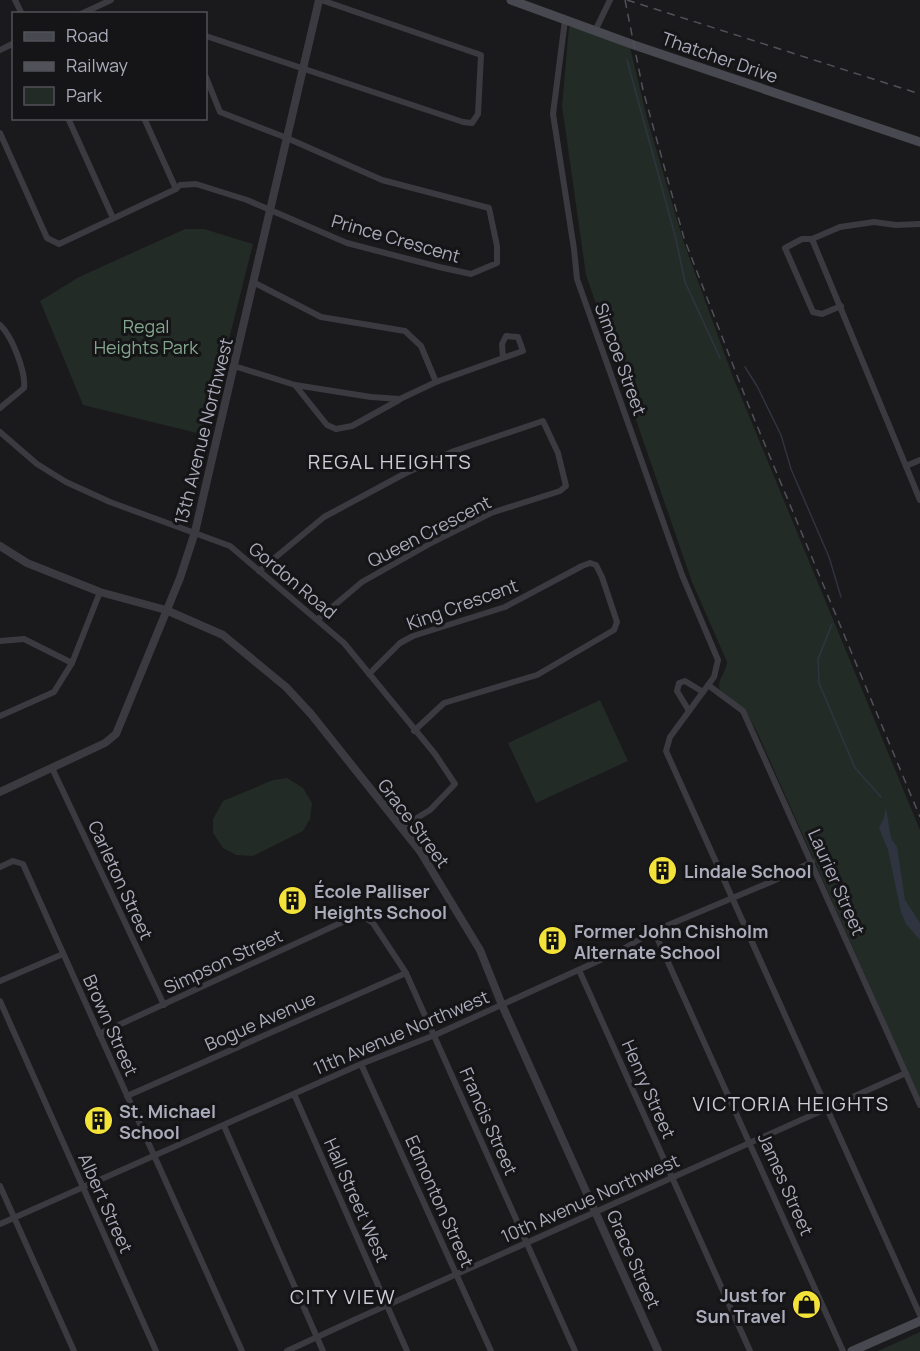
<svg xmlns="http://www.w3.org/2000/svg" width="920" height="1351" font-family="Manrope,sans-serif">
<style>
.green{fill:#232b26}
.water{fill:#2f3440}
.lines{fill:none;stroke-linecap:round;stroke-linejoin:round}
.stream{stroke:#2f3440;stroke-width:1.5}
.minor{stroke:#3b3a40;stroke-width:6}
.tertiary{stroke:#3b3a40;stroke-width:8}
.secondary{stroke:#484850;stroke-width:9}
.rail{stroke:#515159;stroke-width:1.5;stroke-dasharray:8 6;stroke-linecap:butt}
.labels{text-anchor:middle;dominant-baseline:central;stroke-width:6;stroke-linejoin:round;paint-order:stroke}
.street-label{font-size:18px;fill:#abacbb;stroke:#151416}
.park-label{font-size:18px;fill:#83a68e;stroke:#151416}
.poi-label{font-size:18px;font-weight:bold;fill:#abacbb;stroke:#151416;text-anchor:start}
.neighbourhood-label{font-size:20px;letter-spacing:1.5px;fill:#cccdd7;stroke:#151416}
</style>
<rect width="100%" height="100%" fill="#1a191b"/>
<!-- green -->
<g class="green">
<path d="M574,26L630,47L647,118L683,240L733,377L920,830V1099L758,734L746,711L720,690C716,681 726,673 727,662L692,582L586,275L562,106L569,27Z"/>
<polygon points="185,229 204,229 253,244 205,435 83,405 40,301 79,277"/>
<polygon points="600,700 628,761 536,803 508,743"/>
<polygon points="287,778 303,788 312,803 310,819 303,831 253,856 236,855 223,848 213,833 213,819 223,801 273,780"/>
<polygon points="920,1332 920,1351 878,1351"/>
</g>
<!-- water -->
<polygon class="water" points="886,808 891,838 897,847 905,900 920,923 920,940 906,924 901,912 888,850 879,828 884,818"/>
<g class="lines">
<!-- stream -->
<g class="stream">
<polyline points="627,60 676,239 685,282 720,358"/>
<polyline points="745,367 757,386 781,435 791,469 829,557 841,597"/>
<polyline points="832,624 818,659 819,683 855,768 881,797"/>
</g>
<!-- minor -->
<g class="minor">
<polyline points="15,0 22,14"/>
<polyline points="81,14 111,0"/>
<polyline points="565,20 553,114 574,249 577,279 682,575 718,660 714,677 670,737 666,751 920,1315"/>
<polyline points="595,31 610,0"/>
<polyline points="206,36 463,122 472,123 478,114 481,55 321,0"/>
<polyline points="0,50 14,43"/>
<polyline points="68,118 113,218"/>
<polyline points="144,118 176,189"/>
<polyline points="0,133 47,238 59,244 176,189 180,185 196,184 247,200 347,243 439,267 471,274 497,263 497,246 489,208 382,180 287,138 220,112 206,77"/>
<polyline points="920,224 896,225 874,222 840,227 812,239 920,500"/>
<polyline points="812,239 802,239 785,248 813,312 822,314 841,306"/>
<path d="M0,325C12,336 26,372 24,388L0,408"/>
<polyline points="234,366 295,385 371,397 400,399 436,382 421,346 405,331 321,317 253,282"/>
<polyline points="436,382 503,358 502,344 506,336 518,337 523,351 503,358"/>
<polyline points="295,385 327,425 336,429 352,426 399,400"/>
<polyline points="0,432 37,464 66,482 110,502 230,546 344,643 435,754 455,784 430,810 402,827"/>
<polyline points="906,466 920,460"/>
<polyline points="259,571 324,517 404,474 454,451 543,421 558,453 566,486 560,491 491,513 433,542 362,582 318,619"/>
<polyline points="0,641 24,639 72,663"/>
<polyline points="369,674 400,643 413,636 505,607 582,566 590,563 596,565 602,577 617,622 614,630 537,675 444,703 414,731"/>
<polyline points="708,685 743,711 920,1105"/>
<polyline points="689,711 677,691 679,683 685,681 703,692"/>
<polyline points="0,716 54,692 72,663 100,592"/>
<polyline points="52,768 164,1005"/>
<polyline points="0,867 13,861 23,864 242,1351"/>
<polyline points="654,931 843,1351"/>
<polyline points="579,970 750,1351"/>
<polyline points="0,981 63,954"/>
<polyline points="0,1001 156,1351"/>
<polyline points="99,1034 360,914 373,923 406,973 575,1351"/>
<polyline points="361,1064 491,1351"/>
<polyline points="294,1094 407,1351"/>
<polyline points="127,1096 406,973"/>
<polyline points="224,1126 323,1351"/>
<polyline points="0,1186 74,1351"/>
<polyline points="0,1224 361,1064 435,1035 618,952 654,931 773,881 812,862"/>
<polyline points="287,1351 354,1320 906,1073"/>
</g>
<!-- tertiary -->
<g class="tertiary">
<polyline points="0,546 27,563 100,592 166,610 223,635 286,687 311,714 420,851 480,950 502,1005 658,1351"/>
<polyline points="0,792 105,743 116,734 180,578 195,532 319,0"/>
</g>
<!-- secondary -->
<g class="secondary">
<polyline points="511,0 634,45 920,142"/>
<polyline points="852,1351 920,1321"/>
</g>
<!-- rail -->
<g class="rail">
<polyline points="625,0 643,90 684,238 748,404 920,817"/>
<polyline points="627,0 920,94"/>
</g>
</g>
<!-- icons -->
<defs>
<symbol id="building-disc" viewBox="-11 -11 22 22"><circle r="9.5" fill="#f3e339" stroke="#151416"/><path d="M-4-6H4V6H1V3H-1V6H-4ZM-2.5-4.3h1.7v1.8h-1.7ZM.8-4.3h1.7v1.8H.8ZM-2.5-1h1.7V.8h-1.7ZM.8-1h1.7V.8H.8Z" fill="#111"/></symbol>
<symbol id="shop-disc" viewBox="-11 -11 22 22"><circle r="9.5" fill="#f3e339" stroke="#151416"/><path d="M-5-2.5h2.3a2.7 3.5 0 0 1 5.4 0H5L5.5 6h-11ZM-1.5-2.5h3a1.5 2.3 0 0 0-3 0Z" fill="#111"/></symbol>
</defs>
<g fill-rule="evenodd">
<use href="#building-disc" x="646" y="854" width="33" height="33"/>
<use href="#building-disc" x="276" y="884" width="33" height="33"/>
<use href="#building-disc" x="536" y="924" width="33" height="33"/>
<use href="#building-disc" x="82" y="1104" width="33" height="33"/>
<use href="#shop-disc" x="790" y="1288" width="33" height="33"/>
</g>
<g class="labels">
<!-- street labels -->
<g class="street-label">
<text transform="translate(720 57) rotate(19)">Thatcher Drive</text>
<text transform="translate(396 238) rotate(16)">Prince Crescent</text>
<text transform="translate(621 359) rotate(70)">Simcoe Street</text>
<text transform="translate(203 431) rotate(-76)">13th Avenue Northwest</text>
<text transform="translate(429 531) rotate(-27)">Queen Crescent</text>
<text transform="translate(293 580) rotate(40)">Gordon Road</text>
<text transform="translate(462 604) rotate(-20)">King Crescent</text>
<text transform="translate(414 823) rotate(53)">Grace Street</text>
<text transform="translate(121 880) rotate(65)">Carleton Street</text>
<text transform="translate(837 882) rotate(66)">Laurier Street</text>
<text transform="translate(223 961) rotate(-25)">Simpson Street</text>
<text transform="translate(260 1021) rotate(-24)">Bogue Avenue</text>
<text transform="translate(111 1025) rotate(66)">Brown Street</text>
<text transform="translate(401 1032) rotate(-23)">11th Avenue Northwest</text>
<text transform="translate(649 1089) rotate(66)">Henry Street</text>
<text transform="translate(489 1121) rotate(66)">Francis Street</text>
<text transform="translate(786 1184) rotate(66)">James Street</text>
<text transform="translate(590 1198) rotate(-24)">10th Avenue Northwest</text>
<text transform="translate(357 1200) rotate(66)">Hall Street West</text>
<text transform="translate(440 1201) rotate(66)">Edmonton Street</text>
<text transform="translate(106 1203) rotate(66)">Albert Street</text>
<text transform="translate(634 1259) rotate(66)">Grace Street</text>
</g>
<!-- park labels -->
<g class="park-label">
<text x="146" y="326">Regal<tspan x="146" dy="21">Heights Park</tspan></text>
</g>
<!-- poi labels -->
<g class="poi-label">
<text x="684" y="871">Lindale School</text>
<text x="314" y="891">École Palliser<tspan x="314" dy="21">Heights School</tspan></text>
<text x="574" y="931">Former John Chisholm<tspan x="574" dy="21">Alternate School</tspan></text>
<text x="119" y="1111">St. Michael<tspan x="119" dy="21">School</tspan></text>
<text x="786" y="1295" text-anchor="end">Just for<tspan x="786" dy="21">Sun Travel</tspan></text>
</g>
<!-- neighbourhood labels -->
<g class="neighbourhood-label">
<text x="390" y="461">REGAL HEIGHTS</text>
<text x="791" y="1103">VICTORIA HEIGHTS</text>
<text x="343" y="1296">CITY VIEW</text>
</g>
</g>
<!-- legend -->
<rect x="12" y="12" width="195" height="108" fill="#151416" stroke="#515158" stroke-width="1.5"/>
<rect x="24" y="32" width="30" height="9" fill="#484850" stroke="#515158" stroke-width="1.5"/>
<text x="66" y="42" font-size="18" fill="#abacbb">Road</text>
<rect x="24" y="62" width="30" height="9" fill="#515159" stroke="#515158" stroke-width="1.5"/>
<text x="66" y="72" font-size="18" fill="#abacbb">Railway</text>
<rect x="24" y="87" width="30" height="18" fill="#232b26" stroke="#515158" stroke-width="1.5"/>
<text x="66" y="102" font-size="18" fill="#abacbb">Park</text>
</svg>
